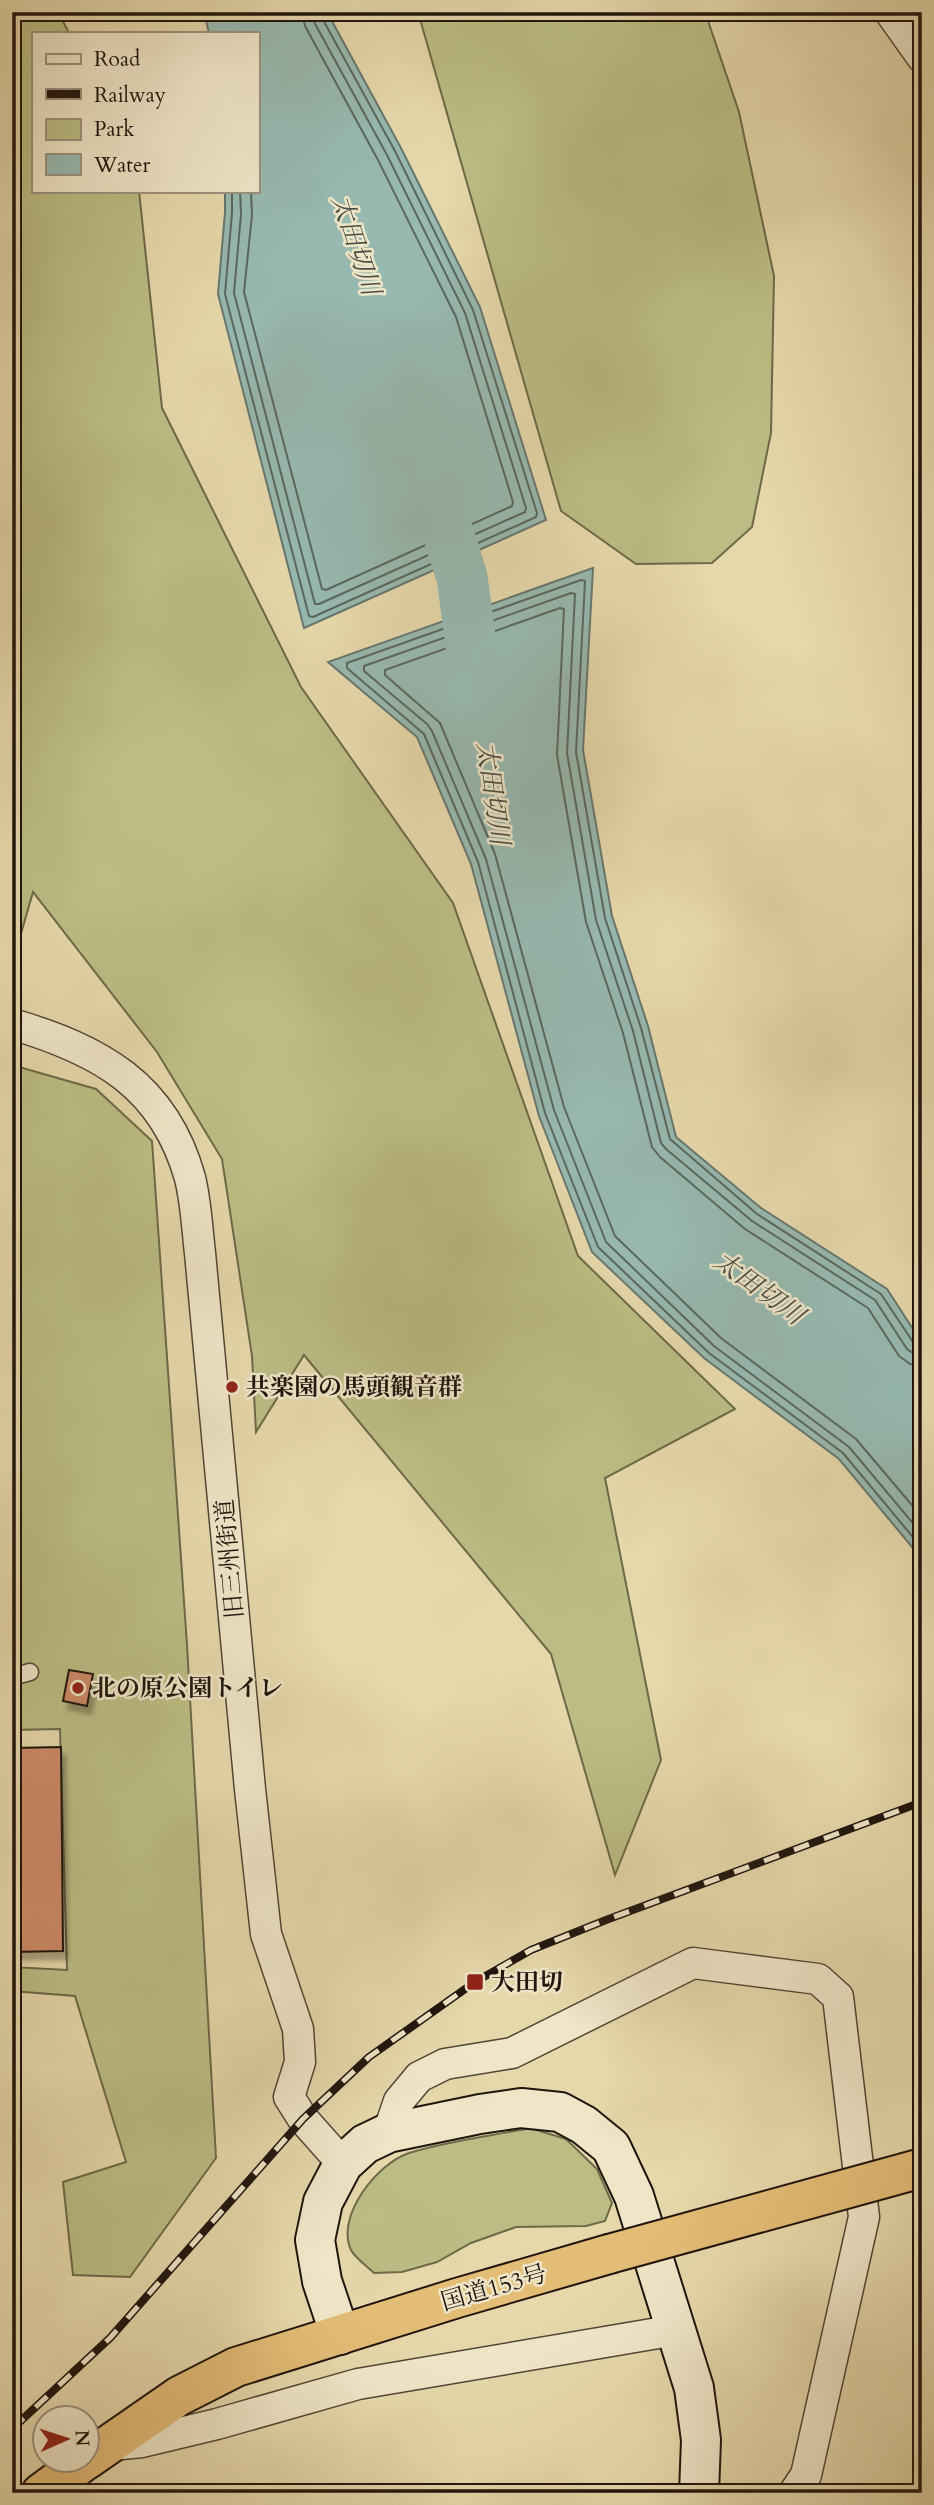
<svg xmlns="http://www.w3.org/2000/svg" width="934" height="2505" font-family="Cardo,'Noto Serif JP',serif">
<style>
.green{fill:#bbbd84;stroke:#6d6949;stroke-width:2}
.water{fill:#97b9b0;stroke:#67776f;stroke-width:2}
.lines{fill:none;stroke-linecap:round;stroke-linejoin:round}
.shore{stroke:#5b675f;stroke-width:2}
.river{stroke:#97b9b0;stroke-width:51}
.building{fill:#ce8a69;stroke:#1f150e;stroke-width:2;filter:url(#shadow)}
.lane-casing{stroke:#514635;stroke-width:19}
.street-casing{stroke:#514635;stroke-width:33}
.secondary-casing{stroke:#1f150e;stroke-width:42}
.highway-casing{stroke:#1f150e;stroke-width:42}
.lane{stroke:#efe6c8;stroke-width:16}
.street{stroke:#efe6c8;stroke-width:30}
.secondary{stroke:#efe6c8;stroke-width:38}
.highway{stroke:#e3bc76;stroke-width:38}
.rail-casing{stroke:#1f150e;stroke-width:8}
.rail{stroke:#efe6c8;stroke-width:5;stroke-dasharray:16;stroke-linecap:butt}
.highway-bridge-casing{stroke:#1f150e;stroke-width:42;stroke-linecap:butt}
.highway-bridge{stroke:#e3bc76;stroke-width:38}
.poi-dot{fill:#8f2418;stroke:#efe6c8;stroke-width:2.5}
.labels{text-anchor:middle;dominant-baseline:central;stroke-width:5;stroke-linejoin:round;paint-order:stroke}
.poi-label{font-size:24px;font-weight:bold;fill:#1f150e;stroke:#efe6c8;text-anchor:start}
.street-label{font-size:24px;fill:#1f150e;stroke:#efe6c8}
.water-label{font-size:26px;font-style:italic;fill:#494e47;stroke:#efe6c8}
</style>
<defs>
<filter id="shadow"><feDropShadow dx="4.5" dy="8" stdDeviation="2" flood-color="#0004"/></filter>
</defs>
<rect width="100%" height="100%" fill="#e6d8ab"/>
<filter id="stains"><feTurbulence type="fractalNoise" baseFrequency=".00286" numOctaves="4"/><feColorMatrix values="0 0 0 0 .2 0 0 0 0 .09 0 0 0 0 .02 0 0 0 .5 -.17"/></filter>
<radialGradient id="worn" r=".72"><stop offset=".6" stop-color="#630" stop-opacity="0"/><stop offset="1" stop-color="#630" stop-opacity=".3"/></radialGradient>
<!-- green -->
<g class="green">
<polygon points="12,12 58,12 69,33 33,33 33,191 139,191 162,408 301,687 453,903 578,1256 735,1409 605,1478 661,1760 615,1875 551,1654 304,1355 256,1432 252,1356 222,1159 157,1052 33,892 12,965"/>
<polygon points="418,12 705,12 739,112 774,276 771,433 752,527 712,563 636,564 561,511"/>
<polygon points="12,1065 96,1089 152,1141 187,1645 216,2158 130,2277 73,2275 63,2182 126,2162 75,1996 12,1991 12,1967 67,1970 60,1729 12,1730"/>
<path d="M530,2128L566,2139L597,2169L612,2203L605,2221L586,2226L516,2227L471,2243L437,2262L402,2272L374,2273C367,2266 355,2258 351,2250C335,2216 378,2163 409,2153C447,2141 491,2136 530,2128Z"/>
</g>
<!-- water -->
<g class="water">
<polygon points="204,12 327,12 401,148 480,307 546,520 304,628 218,294 225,212 225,191 257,191 257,33 209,33"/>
<polygon points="593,568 583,750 612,916 648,1026 676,1137 761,1208 887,1289 922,1343 922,1559 839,1459 704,1358 592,1252 539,1116 471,864 417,737 328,662"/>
</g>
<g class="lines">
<!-- shore -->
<g class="shore">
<polyline points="232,191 232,213 225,294 309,616 313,617 536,517 537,513 473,310 395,151 322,18 321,12"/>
<polyline points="240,191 241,214 234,293 315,604 319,604 525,512 526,508 465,313 387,155 314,22 313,12"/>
<polyline points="251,191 252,215 244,292 322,589 326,590 512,506 513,502 456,317 378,160 305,26 302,12"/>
<polyline points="922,1346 913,1342 881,1294 757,1214 670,1139 641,1028 605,918 576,752 585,581 581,580 347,663 347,668 424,734 478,862 545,1113 598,1247 709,1353 843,1453 922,1548"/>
<polyline points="922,1355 914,1354 907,1349 875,1300 752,1221 666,1149 661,1143 633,1031 596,920 567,753 575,594 571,593 364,666 364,671 427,724 432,731 486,859 554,1110 606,1242 714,1346 849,1447 922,1534"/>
<polyline points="922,1365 910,1364 899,1356 868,1308 745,1229 660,1157 652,1147 623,1033 586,922 557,755 564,609 560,608 385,670 385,675 440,723 495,854 564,1107 615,1236 721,1338 856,1439 922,1517"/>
</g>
<!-- river -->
<polyline class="river" points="436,495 462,577 476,681"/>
</g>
<!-- building -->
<g class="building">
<polygon points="69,1670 93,1674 87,1706 63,1701"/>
<polygon points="61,1747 63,1951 12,1952 12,1748"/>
</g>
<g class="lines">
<defs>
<polyline id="lane" points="12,1677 30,1672"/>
<g id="street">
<polyline points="890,12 922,57"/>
<path d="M12,1024C100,1050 164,1085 190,1178C196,1202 197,1228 200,1253L250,1789L266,1934L298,2029L300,2062L289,2097L303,2119L343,2164"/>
<polyline points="388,2133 399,2101 419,2077 445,2064 512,2053 693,1963 818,1979 838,1997 864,2217 806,2475 794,2493"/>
<polyline points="111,2445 142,2442 217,2424 358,2384 676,2330"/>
</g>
<polyline id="secondary" points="340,2335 322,2281 315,2240 323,2202 343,2164 365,2144 388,2133 480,2114 521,2108 560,2112 584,2125 611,2147 634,2196 694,2388 701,2440 699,2493"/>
<g id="highway">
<polyline points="88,2459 179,2396 236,2367 457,2298 609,2254"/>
<polyline points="41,2493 86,2460"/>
</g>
</defs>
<!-- lane casing -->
<use href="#lane" class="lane-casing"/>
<!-- street casing -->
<use href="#street" class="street-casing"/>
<!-- secondary casing -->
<use href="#secondary" class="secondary-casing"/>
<!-- highway casing -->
<use href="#highway" class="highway-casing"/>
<!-- lane -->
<use href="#lane" class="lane"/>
<!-- street -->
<use href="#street" class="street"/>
<!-- secondary -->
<use href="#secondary" class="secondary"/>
<!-- highway -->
<use href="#highway" class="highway"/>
<defs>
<polyline id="rail" points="12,2429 110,2338 303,2119 369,2057 475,1982 531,1950 606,1920 922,1802"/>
</defs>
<!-- rail casing -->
<use href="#rail" class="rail-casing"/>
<!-- rail -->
<use href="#rail" class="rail"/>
<defs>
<polyline id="highway-bridge" points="609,2254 922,2168"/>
</defs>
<!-- highway-bridge casing -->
<use href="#highway-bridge" class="highway-bridge-casing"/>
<!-- highway-bridge -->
<use href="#highway-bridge" class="highway-bridge"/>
</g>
<!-- markers -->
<g class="poi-dot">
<circle cx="232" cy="1387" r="7"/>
<circle cx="78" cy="1688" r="7"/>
<rect x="466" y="1973" width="18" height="18" rx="3.5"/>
</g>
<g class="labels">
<!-- poi labels -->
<g class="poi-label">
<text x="246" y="1387">共楽園の馬頭観音群</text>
<text x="92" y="1688">北の原公園トイレ</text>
<text x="491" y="1982">大田切</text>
</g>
<!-- street labels -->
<g class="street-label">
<text transform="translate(230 1559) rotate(-95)">旧三州街道</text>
<text transform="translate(494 2288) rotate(-16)">国道153号</text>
</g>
<!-- water labels -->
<g class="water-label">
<text transform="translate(356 245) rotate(72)">太田切川</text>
<text transform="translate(493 793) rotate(82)">太田切川</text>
<text transform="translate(759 1288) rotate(36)">太田切川</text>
</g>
</g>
<!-- margin -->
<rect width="934" height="2505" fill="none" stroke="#e6d8ab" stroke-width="42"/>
<rect x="14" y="14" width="906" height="2477" fill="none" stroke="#1f150e" stroke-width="3.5"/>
<rect x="21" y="21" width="892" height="2463" fill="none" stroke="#1f150e" stroke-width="2"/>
<!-- legend -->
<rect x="32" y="32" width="228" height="161" fill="#efe6c8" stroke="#9c927e" stroke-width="2"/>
<rect x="46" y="54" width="35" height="10" fill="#efe6c8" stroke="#9c927e" stroke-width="2"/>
<text x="94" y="66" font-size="21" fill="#1f150e">Road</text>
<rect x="46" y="89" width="35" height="10" fill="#1f150e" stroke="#9c927e" stroke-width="2"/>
<text x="94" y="102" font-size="21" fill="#1f150e">Railway</text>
<rect x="46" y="119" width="35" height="21" fill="#bbbd84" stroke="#9c927e" stroke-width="2"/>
<text x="94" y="136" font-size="21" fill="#1f150e">Park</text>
<rect x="46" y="154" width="35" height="21" fill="#97b9b0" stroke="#9c927e" stroke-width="2"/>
<text x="94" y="172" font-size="21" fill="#1f150e">Water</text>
<!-- north arrow -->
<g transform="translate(66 2439) rotate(87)"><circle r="33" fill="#efe6c8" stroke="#9c927e" stroke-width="2"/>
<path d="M0-5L12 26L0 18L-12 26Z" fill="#8f2418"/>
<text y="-10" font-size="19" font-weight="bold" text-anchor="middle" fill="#1f150e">N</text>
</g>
<rect width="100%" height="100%" filter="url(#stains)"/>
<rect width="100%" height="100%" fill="url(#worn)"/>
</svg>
